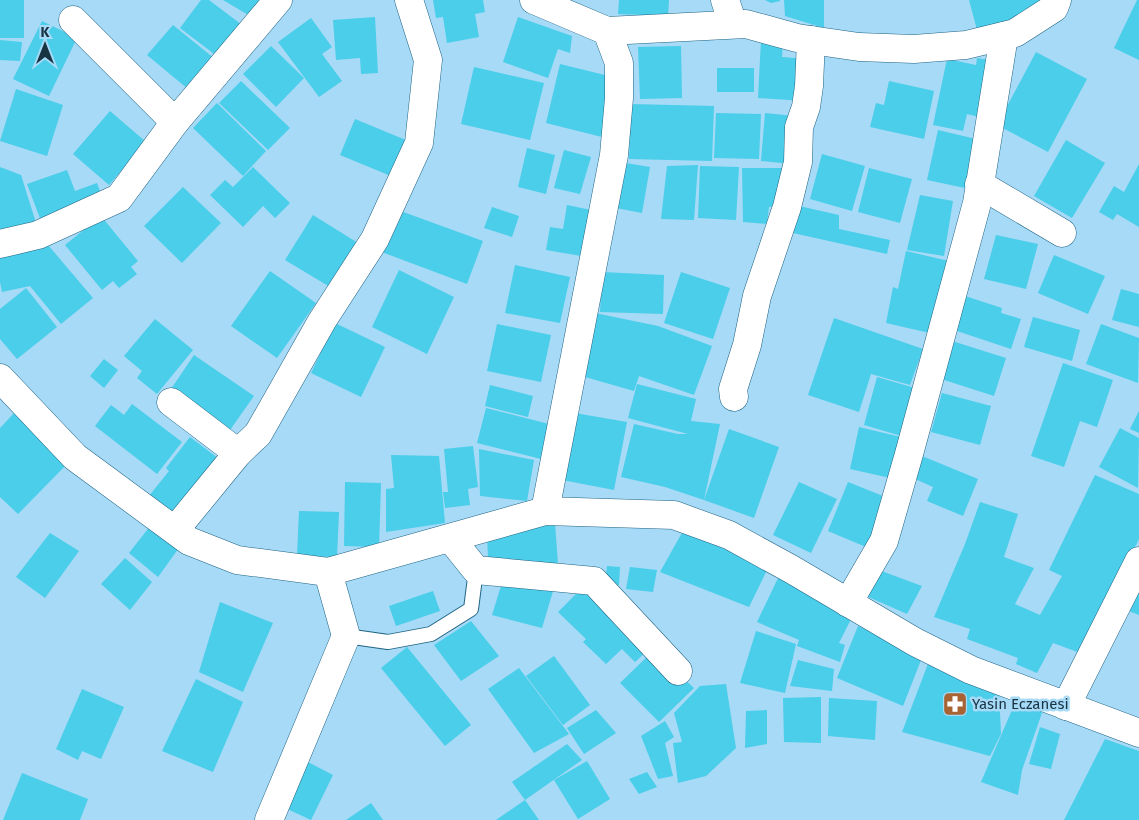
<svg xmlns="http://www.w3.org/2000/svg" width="1139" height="820" font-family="'Fira Sans',sans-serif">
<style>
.building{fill:#4acee9}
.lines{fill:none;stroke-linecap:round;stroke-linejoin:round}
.lane-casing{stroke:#1f6383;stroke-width:16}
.street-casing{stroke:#1f6383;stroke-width:29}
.secondary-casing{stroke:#1f6383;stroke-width:29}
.lane{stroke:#fff;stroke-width:14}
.street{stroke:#fff;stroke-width:28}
.secondary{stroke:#fff;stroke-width:28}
.labels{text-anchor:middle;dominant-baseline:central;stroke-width:5;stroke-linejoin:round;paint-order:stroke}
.poi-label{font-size:15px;fill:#183342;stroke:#a6daf7;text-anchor:start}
</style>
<rect width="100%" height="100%" fill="#a6daf7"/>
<!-- building -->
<g class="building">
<rect x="0" y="0" width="24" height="38"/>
<polygon points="201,0 209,0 246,28 222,60 180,28"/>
<polygon points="223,0 269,0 257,20"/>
<polygon points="433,0 483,0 485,12 475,14 479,37 447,43 443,17 436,18"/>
<polygon points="619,0 669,0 668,16 618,14"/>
<polygon points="765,0 780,0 780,1 771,3"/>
<polygon points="784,0 824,0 824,28 785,16"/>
<polygon points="969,0 1040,0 1043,13 977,30"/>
<polygon points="1137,0 1139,0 1139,60 1114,48"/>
<polygon points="375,17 378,73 361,74 360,58 336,60 333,20"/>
<polygon points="518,17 572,36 570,53 558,49 548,78 503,62"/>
<polygon points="311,18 332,47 322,54 342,81 319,97 278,42"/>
<polygon points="42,21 77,38 49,96 13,79"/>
<polygon points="173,25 220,63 194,94 147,55"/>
<polygon points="0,40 22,42 20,61 0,60"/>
<polygon points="761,40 783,42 782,57 808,59 805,101 758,98"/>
<polygon points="271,46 304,78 276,107 243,74"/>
<polygon points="681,46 682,98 640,99 638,47"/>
<polygon points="1036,52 1087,79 1048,152 997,125"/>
<polygon points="977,58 994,61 983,118 967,114 963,131 933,125 947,59 976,65"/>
<polygon points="560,64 617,78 602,137 546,123"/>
<polygon points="474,67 544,83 530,140 461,124"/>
<rect x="717" y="68" width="37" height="24"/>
<polygon points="241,81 290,128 268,150 219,103"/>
<polygon points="889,81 934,91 924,139 870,127 876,103 884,105"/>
<polygon points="16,89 63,105 47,156 0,141"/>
<polygon points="217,103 266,151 243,176 193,128"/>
<polygon points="631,104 714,106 712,161 629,159"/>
<polygon points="110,111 146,142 109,185 73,154"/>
<polygon points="716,113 761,114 759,159 714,158"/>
<polygon points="765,113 795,116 791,164 761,161"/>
<polygon points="355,119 413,143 398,179 340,155"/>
<polygon points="938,130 976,139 965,188 927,180"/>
<polygon points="1066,140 1105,163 1072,218 1034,196"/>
<polygon points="527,148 555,155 546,194 518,187"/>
<polygon points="564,150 591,157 580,194 554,188"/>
<polygon points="822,154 865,166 852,211 810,199"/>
<polygon points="620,162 650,167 642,213 611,207"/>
<polygon points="1139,164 1139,227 1117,214 1113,220 1099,212 1114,186 1124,192"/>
<polygon points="698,165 694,220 661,219 667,166"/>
<polygon points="700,166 739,167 736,220 698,218"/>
<polygon points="0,167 21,175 37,226 0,234"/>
<polygon points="253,167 290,203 275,218 263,206 243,227 210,195 225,180 233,187"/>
<polygon points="742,168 783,168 783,205 769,207 767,224 743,222"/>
<polygon points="869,168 912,179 900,223 858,212"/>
<polygon points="67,170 75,191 97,183 103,199 41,221 27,184"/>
<polygon points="183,187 221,223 182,263 144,226"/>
<polygon points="920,195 953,201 944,256 907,250"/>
<polygon points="567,205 596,211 587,257 546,250 550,227 563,229"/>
<polygon points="799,206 839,215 839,229 890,240 887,254 793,233"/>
<polygon points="492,207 519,216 512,237 484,228"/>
<polygon points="395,209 483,241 467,284 379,251"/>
<polygon points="313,215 358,243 330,287 285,260"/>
<polygon points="101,216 138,261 131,267 137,274 119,288 113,281 102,290 65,245"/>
<polygon points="996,235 1038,244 1026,289 984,279"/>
<polygon points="48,245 93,298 61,324 30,286 2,292 0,282 0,255"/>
<polygon points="906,251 953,262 934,334 886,323 893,287 898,289"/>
<polygon points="1054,255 1105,276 1088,314 1038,293"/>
<polygon points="515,265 570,277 560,323 505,313"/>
<polygon points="399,270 454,297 427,354 372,327"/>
<polygon points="270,271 316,303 277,358 231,326"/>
<polygon points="602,272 664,275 663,314 600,312"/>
<polygon points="681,272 730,288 713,339 664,323"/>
<polygon points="26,288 57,327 17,359 0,339 0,309"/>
<polygon points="1121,289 1139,294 1139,327 1112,320"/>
<polygon points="965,296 1002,308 1001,313 1021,319 1011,349 954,330"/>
<polygon points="590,312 658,326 712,346 694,395 639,376 634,391 578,375"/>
<polygon points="1033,317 1080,330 1072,361 1024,347"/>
<polygon points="834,318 923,349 910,385 871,374 859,412 808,395"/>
<polygon points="155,319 193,350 157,394 137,378 142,371 124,356"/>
<polygon points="335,323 385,347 361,397 311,373"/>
<polygon points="497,324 551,335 541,382 487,371"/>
<polygon points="1101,324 1139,338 1138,383 1086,364"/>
<polygon points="949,340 1006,358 994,396 938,378"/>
<polygon points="194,355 254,396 230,430 171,389"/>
<polygon points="104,359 118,370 104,388 90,376"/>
<polygon points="1063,363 1113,380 1097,427 1080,421 1064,467 1031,456"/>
<polygon points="877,377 922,390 908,438 864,425"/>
<polygon points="637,384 696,399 691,421 720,424 704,500 665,487 621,477 634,424 678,434 688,434 628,418"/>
<polygon points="490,385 533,396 528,417 485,406"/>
<polygon points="942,393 991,406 980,445 931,432"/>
<polygon points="132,404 182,442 157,474 95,426 111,405 124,415"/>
<polygon points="486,408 549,424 541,459 477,443"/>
<polygon points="16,411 69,462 18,514 0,497 0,428"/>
<polygon points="1139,411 1139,433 1130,429"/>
<polygon points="569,412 627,422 614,490 557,479"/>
<polygon points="859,427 905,438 895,479 850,469"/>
<polygon points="1120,428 1139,438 1138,488 1099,467"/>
<polygon points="729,429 779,447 754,518 704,500"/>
<polygon points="190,437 223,462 179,519 149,496 169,471 166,468"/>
<polygon points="473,446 478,487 468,489 470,505 445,508 443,492 448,492 444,449"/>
<polygon points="479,449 534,460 527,501 480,496"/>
<polygon points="391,455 439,456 445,523 386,532 386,489 394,488"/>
<polygon points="922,456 978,479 963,516 927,501 933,487 913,478"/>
<polygon points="1095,475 1139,494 1139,539 1083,654 1053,643 1037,673 1016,664 1018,658 967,639 970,629 934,617 965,544 980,502 1018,514 1004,557 1034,568 1015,604 1040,615 1062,576 1049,570"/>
<polygon points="345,482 381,483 379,547 344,546"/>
<polygon points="799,482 837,499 811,553 773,535"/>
<polygon points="848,482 893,500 873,550 828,531"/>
<polygon points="299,511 339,512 337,557 297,556"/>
<polygon points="555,523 558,564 488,558 487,535"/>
<polygon points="151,525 181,545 158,577 129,553"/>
<polygon points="683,531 768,568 749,607 660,572"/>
<polygon points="50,533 79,551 45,598 16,577"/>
<polygon points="125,558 152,582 130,610 101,584"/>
<polygon points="607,566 620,567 619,585 605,584"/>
<polygon points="630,567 657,570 653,592 626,589"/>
<polygon points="876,569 922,586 907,614 864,595"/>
<polygon points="1139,572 1139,615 1121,608"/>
<polygon points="504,576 556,581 542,628 492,615"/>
<polygon points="779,576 854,613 839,643 845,645 840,662 797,646 799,640 757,622"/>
<polygon points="581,589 611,616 609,618 631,642 636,637 648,650 635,662 622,649 606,664 583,642 586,639 558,612"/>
<polygon points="433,591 440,611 396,626 389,606"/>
<polygon points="220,602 273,623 243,692 199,672"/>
<polygon points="471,621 499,656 461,681 434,645"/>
<polygon points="858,626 923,655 903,706 837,678"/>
<polygon points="756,631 796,644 785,693 740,683"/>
<polygon points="407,647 471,725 445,746 381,668"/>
<polygon points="653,651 694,688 659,722 620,683"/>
<polygon points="554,656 590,705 563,725 526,676"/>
<polygon points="931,656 999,692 1001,734 990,756 902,732"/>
<polygon points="798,660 834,669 832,691 790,686"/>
<polygon points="519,668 569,734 534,753 488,689"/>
<polygon points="196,679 243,702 213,772 162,751"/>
<polygon points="726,684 736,748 706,776 678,783 673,743 682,742 674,713 700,686"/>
<polygon points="82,689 124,707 101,759 82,751 78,760 56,749"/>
<polygon points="821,697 821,743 784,742 783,698"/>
<polygon points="829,698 877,701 875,740 828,736"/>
<polygon points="1015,703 1043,710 1022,770 1018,795 981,782"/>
<polygon points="596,710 616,733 584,754 567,728"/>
<polygon points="767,710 767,744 745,748 746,711"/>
<polygon points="665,721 674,737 665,743 673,776 658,779 641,736"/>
<polygon points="1040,727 1060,734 1051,769 1029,764"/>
<polygon points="1105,739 1139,751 1139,820 1064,820"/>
<polygon points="567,744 582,760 525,800 512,782"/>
<polygon points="306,761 333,775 311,820 283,807"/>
<polygon points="587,761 610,799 578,819 554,780"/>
<polygon points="647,772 657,787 639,794 629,779"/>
<polygon points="22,773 88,799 80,820 3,820"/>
<polygon points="525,800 539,820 496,820"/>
<polygon points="371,803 383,820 346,820"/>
</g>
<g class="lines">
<defs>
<polyline id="lane" points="346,636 388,642 431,634 471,609 476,570"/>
<g id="street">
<polyline points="534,0 607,31 746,24 797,38 859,47 914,49 966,45 1015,33 1054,8 1057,0"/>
<polyline points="725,0 733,24"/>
<polyline points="73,20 175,122"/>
<polyline points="979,184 1062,233"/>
<polyline points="0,244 38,235 119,198 175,122 278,0"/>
<polyline points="734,397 733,389 747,345 757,296 787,207 798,162 799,127 806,107 809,86 811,40"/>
<polyline points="171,402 238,453"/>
<polyline points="545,511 614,155 619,98 619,63 607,31"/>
<polyline points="175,530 238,453 258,434 322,321 375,239 419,143 428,60 409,0"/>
<polyline points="451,539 476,570 594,581 678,671"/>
<polyline points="848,603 884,541 909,454 977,203 1004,36"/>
<polyline points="1066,706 1139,561"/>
<polyline points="269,820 346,636 328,572"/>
</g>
<polyline id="secondary" points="0,378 75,457 189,541 237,560 328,572 545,511 674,515 729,535 791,569 915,642 971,670 1139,733"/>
</defs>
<!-- lane casing -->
<use href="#lane" class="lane-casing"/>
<!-- street casing -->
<use href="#street" class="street-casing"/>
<!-- secondary casing -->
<use href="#secondary" class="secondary-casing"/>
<!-- lane -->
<use href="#lane" class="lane"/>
<!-- street -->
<use href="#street" class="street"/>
<!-- secondary -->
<use href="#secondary" class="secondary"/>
</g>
<!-- icons -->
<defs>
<symbol id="pharmacy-square" viewBox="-11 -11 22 22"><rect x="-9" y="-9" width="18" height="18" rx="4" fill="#a76332" stroke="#a6daf7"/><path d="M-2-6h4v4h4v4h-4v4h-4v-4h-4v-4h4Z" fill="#fff"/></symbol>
</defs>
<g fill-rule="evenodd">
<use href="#pharmacy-square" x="941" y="690" width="28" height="28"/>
</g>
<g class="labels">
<!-- poi labels -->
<g class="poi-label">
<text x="972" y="704">Yasin Eczanesi</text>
</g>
</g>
<!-- north arrow -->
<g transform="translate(45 45)" stroke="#a6daf7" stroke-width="4" paint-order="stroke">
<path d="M0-4L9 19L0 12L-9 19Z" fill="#183342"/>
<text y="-8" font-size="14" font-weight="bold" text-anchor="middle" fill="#183342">K</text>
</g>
</svg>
